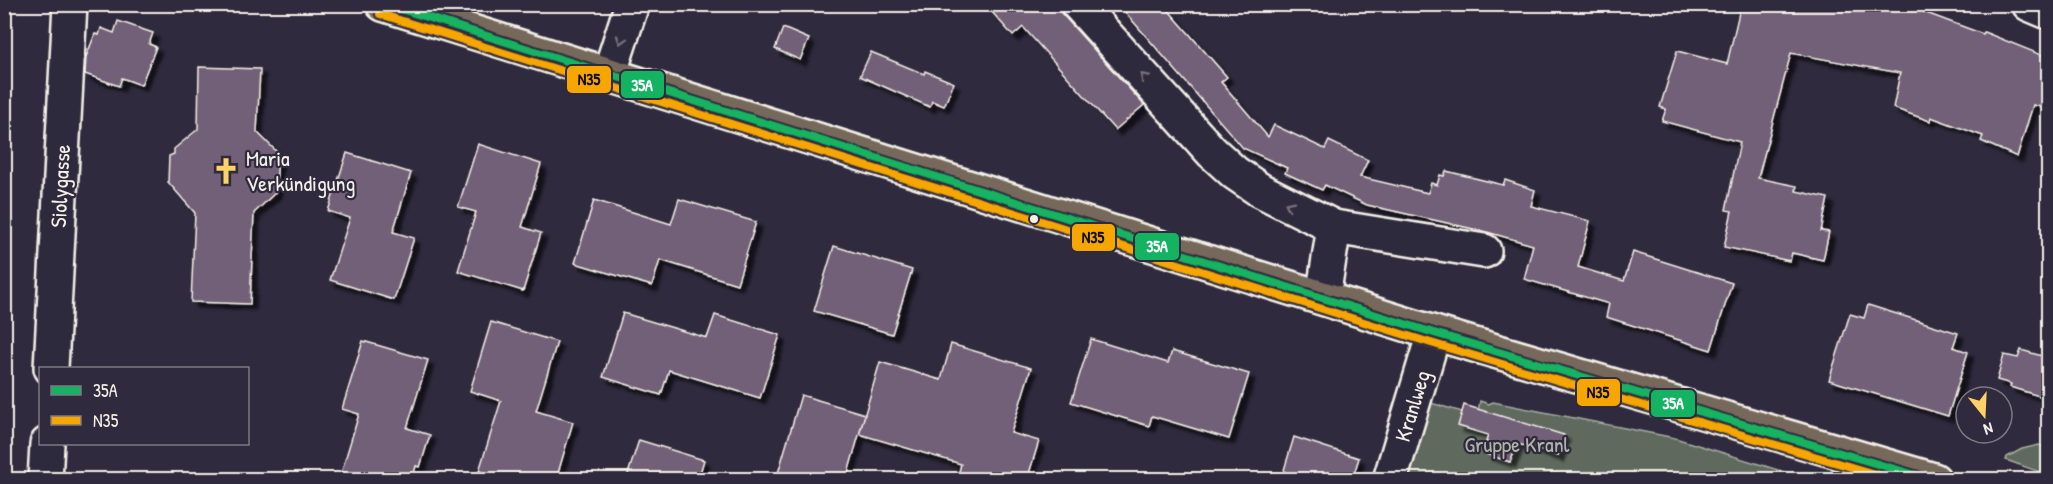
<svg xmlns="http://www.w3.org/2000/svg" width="2053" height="484" font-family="'Patrick Hand',sans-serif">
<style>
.green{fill:#5e695d;stroke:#a9ada2;stroke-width:1.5}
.building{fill:#725f78;stroke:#f4f1e8;stroke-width:1.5;filter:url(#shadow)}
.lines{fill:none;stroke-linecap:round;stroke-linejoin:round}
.minor-casing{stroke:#f4f1e8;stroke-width:38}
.major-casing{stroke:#f4f1e8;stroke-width:38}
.minor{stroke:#2f2a3d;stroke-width:33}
.major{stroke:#76695c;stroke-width:33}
.bus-1-casing{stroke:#2f2a3d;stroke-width:12}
.bus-2-casing{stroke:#2f2a3d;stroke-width:12}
.bus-1{stroke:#13b361;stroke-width:8}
.bus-2{stroke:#f7a600;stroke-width:8}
.oneway{stroke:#747079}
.bus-dot{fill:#f4f1e8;stroke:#2f2a3d;stroke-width:2}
.labels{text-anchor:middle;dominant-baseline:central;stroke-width:4.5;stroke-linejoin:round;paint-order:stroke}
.poi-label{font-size:22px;fill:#f4f1e8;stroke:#2f2a3d;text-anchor:start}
.street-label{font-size:22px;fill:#f4f1e8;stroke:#2f2a3d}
.park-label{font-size:22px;fill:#b0b4a9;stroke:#2f2a3d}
.line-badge{stroke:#2f2a3d;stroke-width:2}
.badge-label{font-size:16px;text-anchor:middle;font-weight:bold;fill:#fff}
.pale-badge-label{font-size:16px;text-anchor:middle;font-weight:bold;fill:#111}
</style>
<defs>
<filter id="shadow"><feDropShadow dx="5.5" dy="5.5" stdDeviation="1.5" flood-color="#0009"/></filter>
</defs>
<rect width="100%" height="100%" fill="#2f2a3d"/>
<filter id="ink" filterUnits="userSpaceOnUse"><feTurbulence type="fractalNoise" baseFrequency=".0167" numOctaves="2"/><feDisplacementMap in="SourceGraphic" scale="12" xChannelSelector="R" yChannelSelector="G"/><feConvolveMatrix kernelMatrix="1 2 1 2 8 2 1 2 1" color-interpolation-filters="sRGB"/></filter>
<g filter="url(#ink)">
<!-- green -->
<g class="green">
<polygon points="1424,401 1469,414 1478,411 1480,401 1489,404 1493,402 1675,438 1807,479 1401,480"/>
<polygon points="2039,445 2048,448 2048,475 2006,460 2007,457 2022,449"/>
</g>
<!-- building -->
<g class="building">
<polygon points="985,4 1053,4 1144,105 1115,130 1023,27 1013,36"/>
<polygon points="1118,4 1163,4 1227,77 1221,82 1268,137 1274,125 1325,149 1329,141 1368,160 1360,177 1428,193 1431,183 1437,185 1440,175 1444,176 1446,171 1503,185 1505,180 1535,190 1531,206 1590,221 1578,267 1624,281 1633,252 1732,283 1711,350 1606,317 1609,304 1524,279 1533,245 1487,232 1367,205 1325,185 1322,190 1285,173 1287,168 1243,148"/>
<polygon points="1741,4 1902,4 1983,34 1984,32 2049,58 2049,109 2033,105 2017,157 1981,141 1983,136 1931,117 1930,121 1893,108 1900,73 1791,53 1758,178 1797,186 1796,191 1828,198 1821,231 1829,232 1823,260 1792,253 1790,261 1724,247 1732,211 1726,210 1740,142 1662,121 1666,109 1660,107 1677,51 1727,64"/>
<polygon points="118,21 153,33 149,44 156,47 141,85 122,78 119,86 85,74 86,57 95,34 99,35 101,28 114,33"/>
<polygon points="783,28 809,39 800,60 775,49"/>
<polygon points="871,52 924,74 925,71 954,83 944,106 932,101 930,107 860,76"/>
<polygon points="199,67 260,69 257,132 278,153 276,192 254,213 250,304 191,302 195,213 168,182 169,156 174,154 174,149 198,129"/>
<polygon points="478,144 541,164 522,227 541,233 523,291 458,271 476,212 458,207"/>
<polygon points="347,153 411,173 393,232 414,238 394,300 330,280 350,218 328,211"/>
<polygon points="679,199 756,222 737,284 660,260 652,286 575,263 594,200 671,224"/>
<polygon points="834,246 912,270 892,334 814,311"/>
<polygon points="1868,305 1958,333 1953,347 1968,352 1948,416 1829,380 1850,314 1864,318"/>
<polygon points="623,313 707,338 715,315 780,335 760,398 669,370 661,395 603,377"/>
<polygon points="491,322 557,342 536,411 573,422 556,480 506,480 479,471 501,401 470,391"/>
<polygon points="1091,339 1168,363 1172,351 1249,374 1229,439 1152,416 1149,426 1071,402"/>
<polygon points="363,341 428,360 407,428 430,435 420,467 416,466 412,480 339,480 359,414 342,409"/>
<polygon points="951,344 1031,368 1011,433 1039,441 1027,480 957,480 961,464 859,434 880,362 941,380"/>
<polygon points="2021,350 2049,358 2049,399 2010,387 2011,384 1997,380 2004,355 2018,358"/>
<polygon points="801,395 865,414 846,480 776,480"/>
<polygon points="1464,405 1564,435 1558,456 1518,444 1510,462 1486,454 1489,443 1486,442 1488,435 1458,426"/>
<polygon points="1294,437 1359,458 1352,480 1281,480"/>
<polygon points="639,440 704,460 698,480 626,480"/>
</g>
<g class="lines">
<defs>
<g id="minor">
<polyline points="1078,4 1212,152 1235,173 1260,190 1334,227 1323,297"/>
<polyline points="2029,4 2048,12"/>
<polyline points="609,75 632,4"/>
<polyline points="1334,227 1484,251"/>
<polyline points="51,368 70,4"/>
<polyline points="45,480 47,444"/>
<polyline points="1390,480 1434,333"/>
</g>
<polyline id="major" points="383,4 1434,333 1934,480"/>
</defs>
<!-- minor casing -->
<use href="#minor" class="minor-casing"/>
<!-- major casing -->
<use href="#major" class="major-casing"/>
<!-- minor -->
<use href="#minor" class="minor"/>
<!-- major -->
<use href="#major" class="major"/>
<defs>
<polyline id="bus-1" points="385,4 1434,333 1932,480"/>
<polyline id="bus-2" points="380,14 1431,343 1895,480"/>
</defs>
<!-- bus-1 casing -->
<use href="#bus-1" class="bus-1-casing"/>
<!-- bus-2 casing -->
<use href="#bus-2" class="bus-2-casing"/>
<!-- bus-1 -->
<use href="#bus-1" class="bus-1"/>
<!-- bus-2 -->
<use href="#bus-2" class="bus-2"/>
</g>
<!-- one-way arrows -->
<defs><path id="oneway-chevron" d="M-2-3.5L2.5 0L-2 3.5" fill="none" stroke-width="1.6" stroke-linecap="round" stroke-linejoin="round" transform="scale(1.5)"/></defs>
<g class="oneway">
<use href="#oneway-chevron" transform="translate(621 40) rotate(108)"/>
<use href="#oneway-chevron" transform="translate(1144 77) rotate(-132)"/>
<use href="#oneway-chevron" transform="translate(1289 205) rotate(-154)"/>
</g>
</g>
<!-- icons -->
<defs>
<symbol id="church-bare" viewBox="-9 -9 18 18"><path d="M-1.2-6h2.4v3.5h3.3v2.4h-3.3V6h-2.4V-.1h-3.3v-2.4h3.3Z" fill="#ffd166" stroke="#2f2a3d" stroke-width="2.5" paint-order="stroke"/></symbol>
</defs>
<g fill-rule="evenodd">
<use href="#church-bare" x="207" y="152" width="38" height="38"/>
</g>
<!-- markers -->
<circle class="bus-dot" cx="1034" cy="219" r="5"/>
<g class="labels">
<!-- poi labels -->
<g class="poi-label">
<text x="246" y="158">Maria<tspan x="246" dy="25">Verkündigung</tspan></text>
</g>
<!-- street labels -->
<g class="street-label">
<text transform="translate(60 186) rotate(-87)">Siolygasse</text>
<text transform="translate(1412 406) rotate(-73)">Kranlweg</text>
</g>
<!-- park labels -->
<g class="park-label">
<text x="1517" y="444">Gruppe Kranl</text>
</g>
</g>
<g class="line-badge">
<rect x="566" y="65" width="46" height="29" rx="6" fill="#f7a600"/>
<rect x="620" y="70" width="45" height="29" rx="6" fill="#13b361"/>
<rect x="1071" y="223" width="45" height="29" rx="6" fill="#f7a600"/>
<rect x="1134" y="232" width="46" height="29" rx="6" fill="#13b361"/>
<rect x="1576" y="378" width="45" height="29" rx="6" fill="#f7a600"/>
<rect x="1650" y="389" width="46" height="29" rx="6" fill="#13b361"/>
</g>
<g class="badge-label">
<text x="642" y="91">35A</text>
<text x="1157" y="252">35A</text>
<text x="1673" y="409">35A</text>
</g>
<g class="pale-badge-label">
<text x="589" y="85">N35</text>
<text x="1093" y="243">N35</text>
<text x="1598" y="398">N35</text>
</g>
<!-- margin -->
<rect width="2053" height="484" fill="none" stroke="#2f2a3d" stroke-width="24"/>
<rect x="12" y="12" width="2029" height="460" fill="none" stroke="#f4f1e8" stroke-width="2" filter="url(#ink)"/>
<!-- legend -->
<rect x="39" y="367" width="210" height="78" fill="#2f2a3d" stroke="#7e7a81" stroke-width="1.5"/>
<rect x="51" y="386" width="30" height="9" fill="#13b361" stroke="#7e7a81" stroke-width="1.5"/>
<text x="93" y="397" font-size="18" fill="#f4f1e8">35A</text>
<rect x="51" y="416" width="30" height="9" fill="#f7a600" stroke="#7e7a81" stroke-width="1.5"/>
<text x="93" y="427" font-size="18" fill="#f4f1e8">N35</text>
<!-- north arrow -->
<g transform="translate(1984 415) rotate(162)"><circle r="28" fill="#2f2a3d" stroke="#7e7a81" stroke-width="1.5"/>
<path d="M0-4.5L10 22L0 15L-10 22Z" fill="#ffd166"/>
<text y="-9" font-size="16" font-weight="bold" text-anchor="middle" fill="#f4f1e8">N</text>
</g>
</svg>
